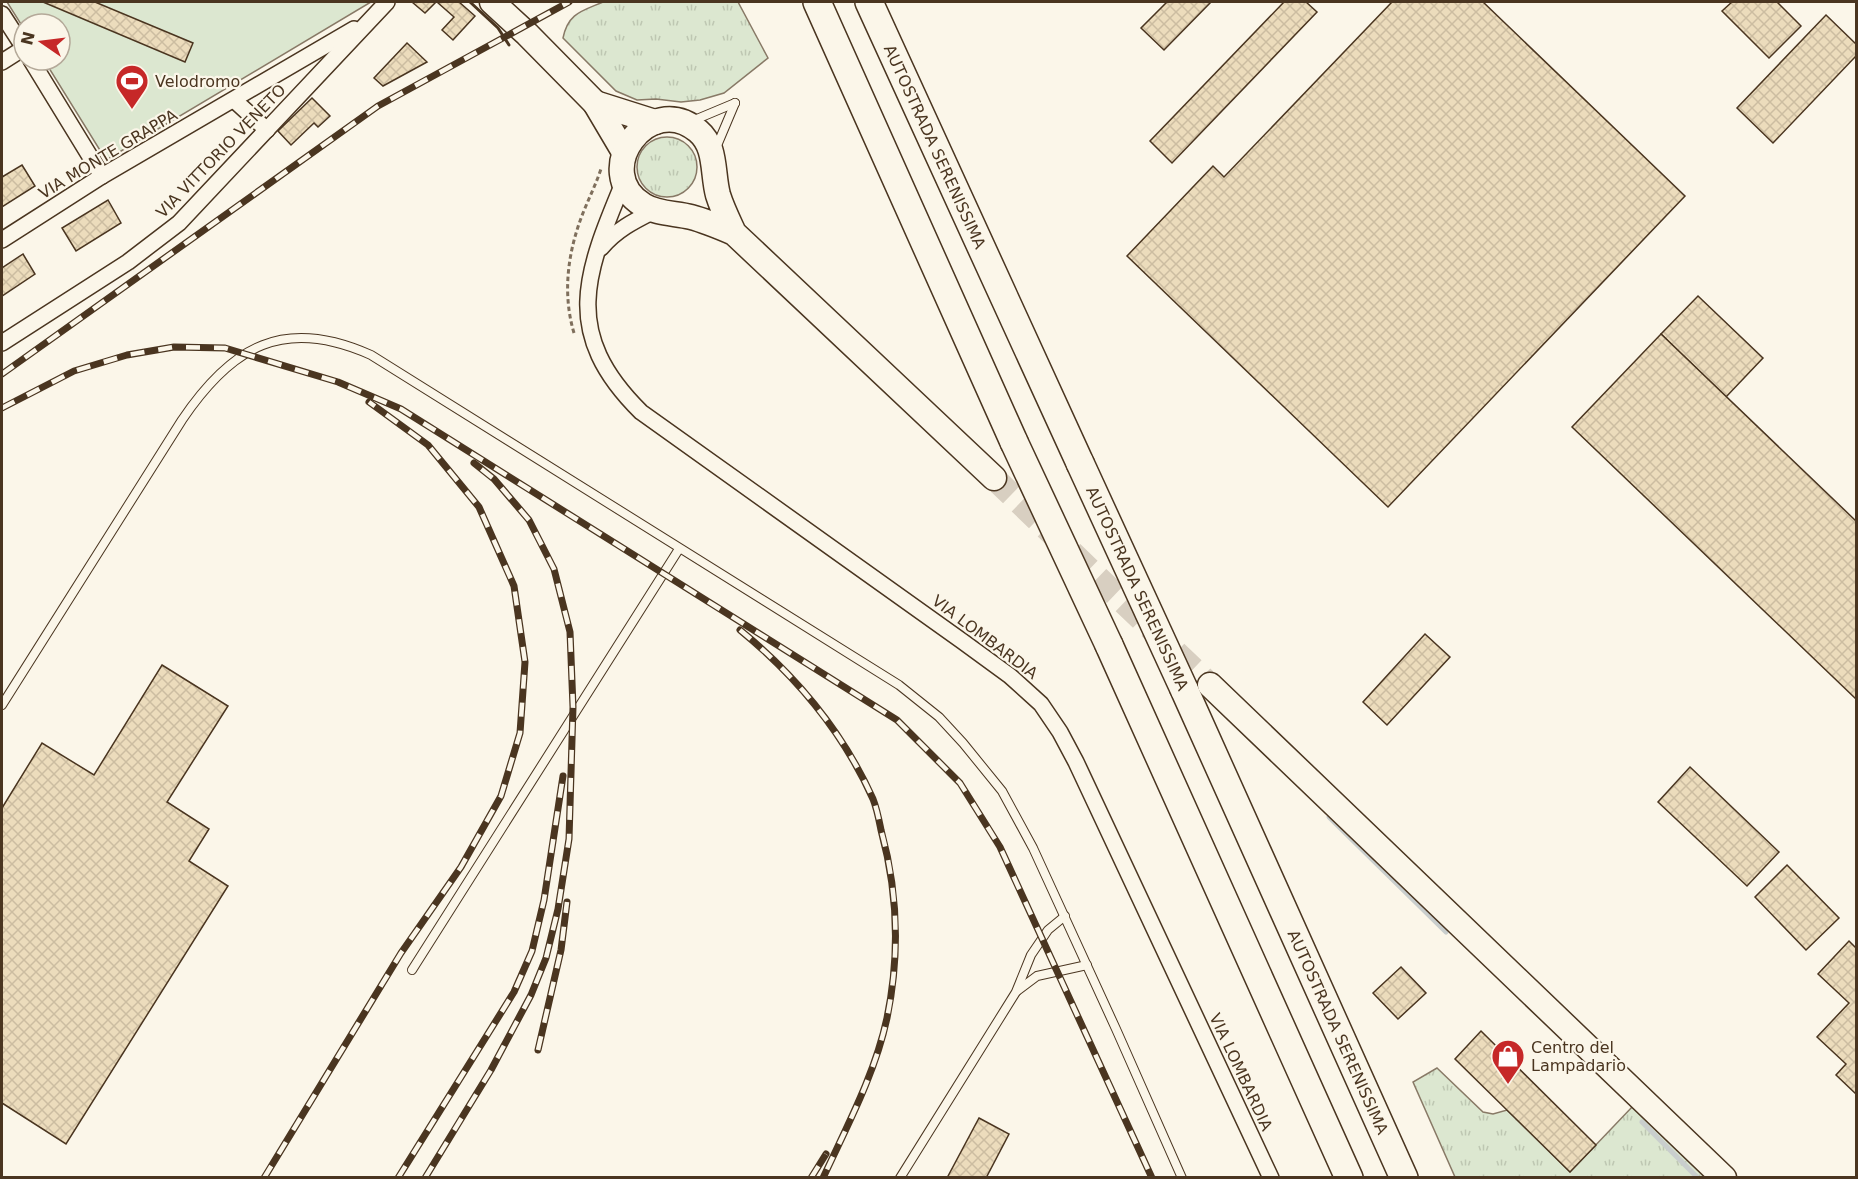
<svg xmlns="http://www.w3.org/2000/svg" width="1858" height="1179" font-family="'DejaVu Sans',sans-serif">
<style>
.grass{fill:url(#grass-tufts);stroke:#887966;stroke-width:1.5}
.pitch{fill:#dce7d0;stroke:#887966;stroke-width:1.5}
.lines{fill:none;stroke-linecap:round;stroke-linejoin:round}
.stream{stroke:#c9cecd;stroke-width:5}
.building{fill:url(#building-cross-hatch);stroke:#4a3520;stroke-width:1.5}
.primary-tunnel{stroke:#d8cfc1;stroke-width:24;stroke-dasharray:24 12;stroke-linecap:butt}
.service-casing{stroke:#4a3520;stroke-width:10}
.minor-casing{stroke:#4a3520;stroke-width:18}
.primary-casing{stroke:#4a3520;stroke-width:27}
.motorway-casing{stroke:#4a3520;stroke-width:30}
.path{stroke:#7f6f5c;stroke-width:3;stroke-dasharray:4.5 3;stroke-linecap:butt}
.service{stroke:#fbf6e9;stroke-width:8}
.minor{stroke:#fbf6e9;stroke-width:15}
.primary{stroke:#fbf6e9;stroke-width:24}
.motorway{stroke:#fbf6e9;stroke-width:27}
.rail-casing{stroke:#4a3520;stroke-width:7}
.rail{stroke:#fbf6e9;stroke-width:4.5;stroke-dasharray:14;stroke-linecap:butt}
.motorway-bridge-casing{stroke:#4a3520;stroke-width:30;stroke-linecap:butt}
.motorway-bridge{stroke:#fbf6e9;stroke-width:27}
.wall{stroke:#4a3520;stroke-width:3}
.labels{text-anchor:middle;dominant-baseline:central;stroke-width:4.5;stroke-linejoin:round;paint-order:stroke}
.poi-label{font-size:16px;fill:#4a3520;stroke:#fbf6e9;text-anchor:start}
.street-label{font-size:16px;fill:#4a3520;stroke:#fbf6e9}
</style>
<defs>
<pattern id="grass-tufts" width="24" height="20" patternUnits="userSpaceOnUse" patternTransform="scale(1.5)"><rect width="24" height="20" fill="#dce7d0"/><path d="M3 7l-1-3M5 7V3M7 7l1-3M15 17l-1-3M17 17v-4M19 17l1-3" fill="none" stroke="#bec7b2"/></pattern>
<pattern id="building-cross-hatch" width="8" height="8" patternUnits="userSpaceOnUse" patternTransform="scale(1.5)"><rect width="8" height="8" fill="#ecdcbc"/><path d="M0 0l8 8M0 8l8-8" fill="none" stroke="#ccbda1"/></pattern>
</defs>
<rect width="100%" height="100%" fill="#fbf6e9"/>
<!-- grass -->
<g class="grass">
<path d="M603,2H738L768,58L724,93L700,100L681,102L656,99L637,100L616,91L563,38C568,13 582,11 603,2Z"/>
<circle cx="667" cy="167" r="30"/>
<polygon points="1437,1068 1483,1112 1493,1114 1507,1110 1570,1172 1633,1106 1707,1177 1455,1177 1413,1082"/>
</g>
<!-- pitch -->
<polygon class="pitch" points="7,2 371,2 106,160 44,60 60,60 60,24 24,24 24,29"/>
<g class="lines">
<!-- stream -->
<g class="stream">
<polyline points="1329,817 1446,932"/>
<polyline points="1642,1122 1698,1178"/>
</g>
</g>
<!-- building -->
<g class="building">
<polygon points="43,2 95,2 193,43 185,62"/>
<polygon points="412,2 436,2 425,13"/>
<polygon points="437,2 459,2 475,16 453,40 442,30 454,17"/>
<polygon points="1167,2 1211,2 1164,50 1141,28"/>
<polygon points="1284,2 1306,2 1317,12 1172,163 1150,141"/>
<polygon points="1392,2 1483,2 1685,196 1388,507 1127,256 1213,166 1224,177"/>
<polygon points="1732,2 1777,2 1801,26 1769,58 1722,11"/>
<polygon points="1826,15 1856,44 1856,56 1773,143 1737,108"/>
<polygon points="407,43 427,62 383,86 374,78"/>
<polygon points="312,98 330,116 318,127 314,123 291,145 278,131"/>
<polygon points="22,165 35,186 2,207 2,177"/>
<polygon points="108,200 121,223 76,251 62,228"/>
<polygon points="23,254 35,274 2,296 2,268"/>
<polygon points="1698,296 1763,358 1726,397 1661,334"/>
<polygon points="1661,334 1856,521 1856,699 1572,427"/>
<polygon points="1425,634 1450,657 1387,725 1363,702"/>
<polygon points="162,665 228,706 167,802 209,829 189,861 228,886 66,1144 2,1103 2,808 42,743 94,775"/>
<polygon points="1690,767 1779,852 1747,886 1658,802"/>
<polygon points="1787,865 1839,918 1806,950 1755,897"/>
<polygon points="1849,941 1856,948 1856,1094 1836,1075 1846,1064 1817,1037 1849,1003 1818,974"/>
<polygon points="1401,967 1426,993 1398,1019 1373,993"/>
<polygon points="1481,1031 1596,1145 1570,1172 1455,1059"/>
<polygon points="979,1118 1009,1134 986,1178 947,1178"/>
</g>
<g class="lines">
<!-- primary-tunnel -->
<polyline class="primary-tunnel" points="994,478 1210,685"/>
<defs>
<g id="service">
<polyline points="692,121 735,103"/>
<polyline points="716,148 735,103"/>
<path d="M2,705L182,420C232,346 284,316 371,355L899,685L939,717L963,743L1002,791L1033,848L1116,1029L1182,1178"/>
<polyline points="412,970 679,549"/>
<polyline points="1017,991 1037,976 1087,965"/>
<polyline points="900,1178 1016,992 1031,955 1048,930 1065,916"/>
</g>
<g id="minor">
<polyline points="2,14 24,48"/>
<polyline points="31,60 102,176"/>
<polyline points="2,62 24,48"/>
<polyline points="234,100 267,130"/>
<path d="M624,181C585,274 561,333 641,412L962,641L1010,676L1041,704L1060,732L1076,762L1271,1178"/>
<polyline points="2,240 102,176 354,29"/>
<path d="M601,248C616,230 634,221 654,211"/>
<polyline points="2,343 128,262 179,223 387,2"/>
</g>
<g id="primary">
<polyline points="492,2 527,34 595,103 624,152"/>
<polyline points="595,103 655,122"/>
<path d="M734,233C720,227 706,221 691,217C675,213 657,214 643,205C589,172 649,89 698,131C717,147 712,173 718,195C722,208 728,220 734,233L994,478"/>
<polyline points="1210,685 1724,1178"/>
</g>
<g id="motorway">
<polyline points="817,2 1014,442"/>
<path id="s1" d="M869,2L1080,463"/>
<polyline points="1109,645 1349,1178"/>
<path id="s2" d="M1184,689L1404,1178"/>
</g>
</defs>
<!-- service casing -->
<use href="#service" class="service-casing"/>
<!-- minor casing -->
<use href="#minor" class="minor-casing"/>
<!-- primary casing -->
<use href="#primary" class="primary-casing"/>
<!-- motorway casing -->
<use href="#motorway" class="motorway-casing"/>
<!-- path -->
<path class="path" d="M574,333C562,293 568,251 583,213C589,198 596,184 601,169"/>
<!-- service -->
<use href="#service" class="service"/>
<!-- minor -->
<use href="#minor" class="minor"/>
<!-- primary -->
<use href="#primary" class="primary"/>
<!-- motorway -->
<use href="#motorway" class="motorway"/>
<defs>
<g id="rail">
<polyline points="2,374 378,106 569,2"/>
<polyline points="2,408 74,371 127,355 174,347 225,348 338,382 401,409 897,720 960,783 1000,847 1152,1178"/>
<path d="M740,630C796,676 843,732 873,799C877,809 879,820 881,830C898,892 900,955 887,1018C875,1074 847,1126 823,1178"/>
<polyline points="538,1050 561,950 567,902"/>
<polyline points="264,1178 401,953 461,867 501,796 520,733 525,662 514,586 479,507 428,445 369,402"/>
<polyline points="398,1178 514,992 532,951 544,900 563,776"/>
<polyline points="425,1178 491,1070 531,995 546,958 558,909 569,839 573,707 570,632 554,569 529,520 494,479 474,463"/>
<polyline points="811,1178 826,1154"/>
</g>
</defs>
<!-- rail casing -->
<use href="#rail" class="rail-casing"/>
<!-- rail -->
<use href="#rail" class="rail"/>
<defs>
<g id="motorway-bridge">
<polyline points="1014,442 1109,645"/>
<path id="s3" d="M1080,463L1184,689"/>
</g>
</defs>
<!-- motorway-bridge casing -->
<use href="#motorway-bridge" class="motorway-bridge-casing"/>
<!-- motorway-bridge -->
<use href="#motorway-bridge" class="motorway-bridge"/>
<!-- wall -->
<polyline class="wall" points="470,2 498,28 509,45"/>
</g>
<!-- icons -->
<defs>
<symbol id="stadium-pin" viewBox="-11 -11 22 30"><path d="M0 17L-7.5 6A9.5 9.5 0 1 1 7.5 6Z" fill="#c62828" stroke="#fbf6e9"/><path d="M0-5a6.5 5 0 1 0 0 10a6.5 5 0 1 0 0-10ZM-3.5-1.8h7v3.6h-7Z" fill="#fff"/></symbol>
<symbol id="shop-pin" viewBox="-11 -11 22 30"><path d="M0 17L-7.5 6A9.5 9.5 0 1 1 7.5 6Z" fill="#c62828" stroke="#fbf6e9"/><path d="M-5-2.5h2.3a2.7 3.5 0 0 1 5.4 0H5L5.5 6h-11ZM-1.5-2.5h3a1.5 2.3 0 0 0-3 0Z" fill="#fff"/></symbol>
</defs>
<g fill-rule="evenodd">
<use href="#stadium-pin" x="113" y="62" width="38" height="52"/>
<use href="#shop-pin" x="1489" y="1037" width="38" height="52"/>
</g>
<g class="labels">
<!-- poi labels -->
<g class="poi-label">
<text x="155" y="81">Velodromo</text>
<text x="1531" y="1047">Centro del<tspan x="1531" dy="18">Lampadario</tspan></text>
</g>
<!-- street labels -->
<g class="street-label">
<text stroke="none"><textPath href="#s1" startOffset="159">AUTOSTRADA SERENISSIMA</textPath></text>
<text transform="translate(221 151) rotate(-46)">VIA VITTORIO VENETO</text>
<text transform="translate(108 154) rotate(-31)">VIA MONTE GRAPPA</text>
<text stroke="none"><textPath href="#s3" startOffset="138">AUTOSTRADA SERENISSIMA</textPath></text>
<text transform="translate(985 637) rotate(37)">VIA LOMBARDIA</text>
<text stroke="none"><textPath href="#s2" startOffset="376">AUTOSTRADA SERENISSIMA</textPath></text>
<text transform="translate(1241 1072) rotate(65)">VIA LOMBARDIA</text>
</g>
</g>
<!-- border -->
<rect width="1858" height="1179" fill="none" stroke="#4a3520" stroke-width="6"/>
<!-- north arrow -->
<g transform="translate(42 42) rotate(284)"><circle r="28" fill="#fbf6e9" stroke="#b4a999" stroke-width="1.5"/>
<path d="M0-4.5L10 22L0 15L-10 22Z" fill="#c62828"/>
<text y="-9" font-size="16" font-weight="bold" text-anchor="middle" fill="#4a3520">N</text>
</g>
</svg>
